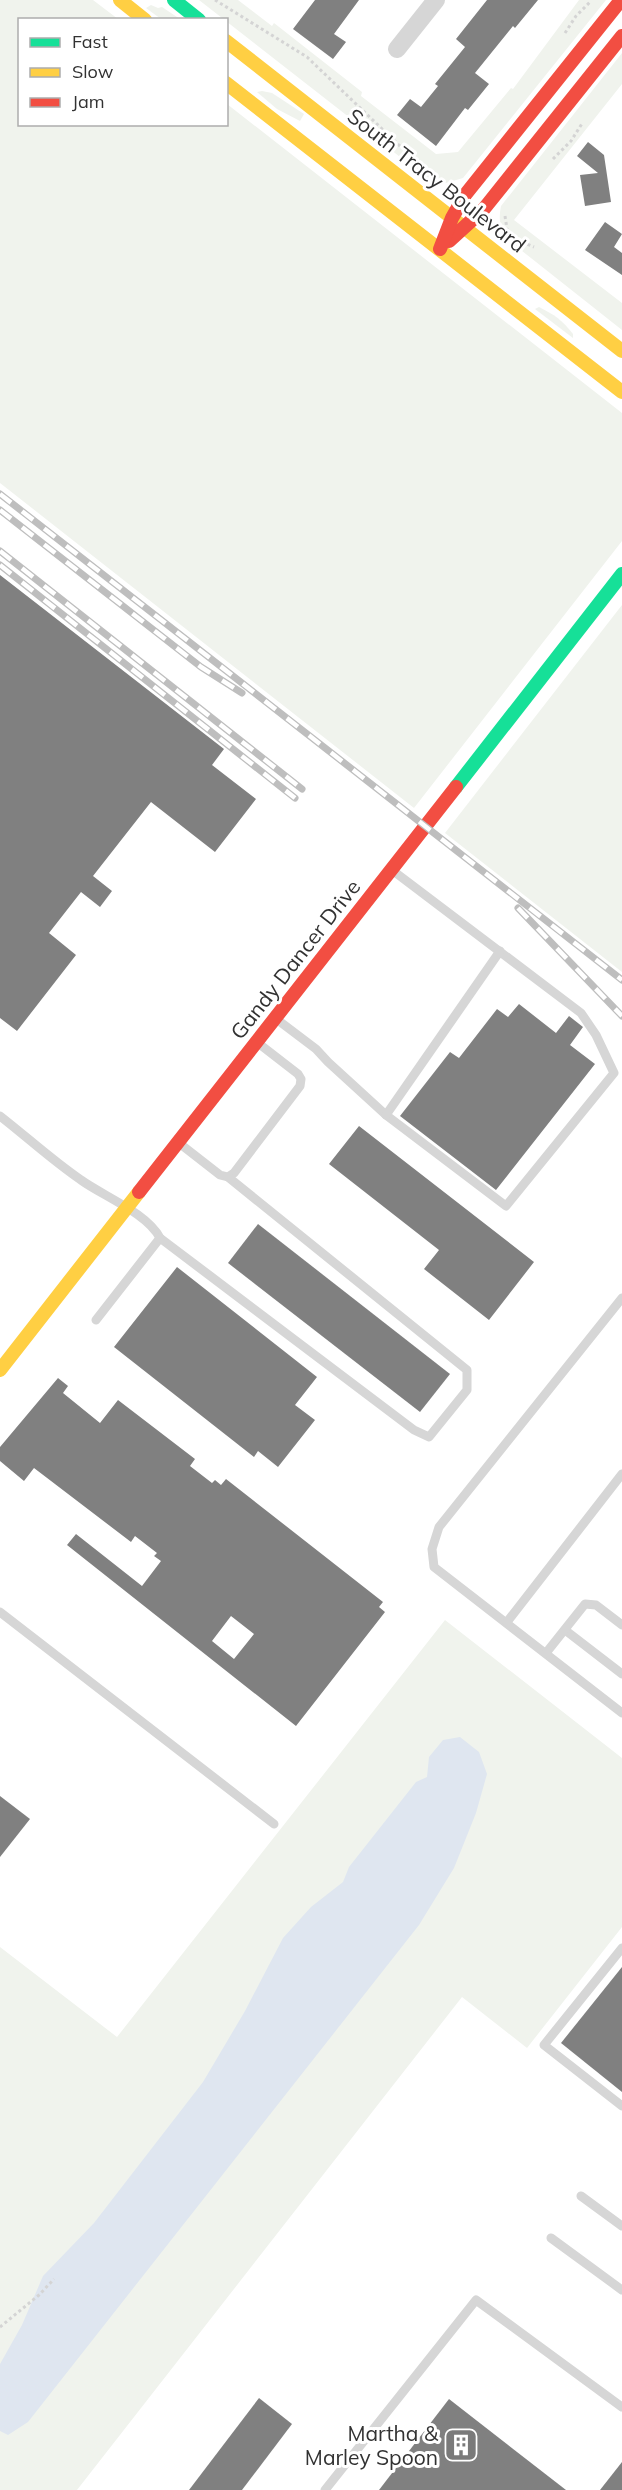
<svg xmlns="http://www.w3.org/2000/svg" width="622" height="2490" font-family="Mulish,sans-serif">
<style>
.green{fill:#f0f3ed}
.water{fill:#dfe6f0}
.building{fill:#808080;fill-rule:evenodd}
.lines{fill:none;stroke-linecap:round;stroke-linejoin:round}
.path{stroke:#d4d4d4;stroke-width:3;stroke-dasharray:3 3;stroke-linecap:butt}
.lane{stroke:#d6d6d6;stroke-width:9}
.street{stroke:#d6d6d6;stroke-width:18}
.fast{stroke:#16e098;stroke-width:14}
.slow{stroke:#ffcf43;stroke-width:14}
.jam{stroke:#f24e42;stroke-width:14}
.rail-casing{stroke:#bebebe;stroke-width:7}
.rail{stroke:#fff;stroke-width:4.5;stroke-dasharray:14;stroke-linecap:butt}
.labels{text-anchor:middle;dominant-baseline:central;stroke-width:6;stroke-linejoin:round;paint-order:stroke}
.street-label{font-size:21px;fill:#323232;stroke:#fff}
.poi-label{font-size:21px;fill:#323232;stroke:#fff;text-anchor:end}
</style>
<rect width="100%" height="100%" fill="#fff"/>
<!-- green -->
<g class="green">
<polygon points="0,0 93,0 118,19 20,20 20,124 226,124 227,104 622,413 622,541 414,808 0,483"/>
<polygon points="199,0 238,0 272,26 274,23 362,92 361,96 436,154 458,152 511,88 513,89 579,0 606,0 463,178 446,183 427,178"/>
<polygon points="151,5 158,8 162,7 180,19 161,19 146,8"/>
<path d="M622,53V84L514,220L622,303V330L512,243C500,232 498,222 501,206Z"/>
<polygon points="262,91 272,93 304,114 300,121 277,109 257,92"/>
<path d="M539,307C555,315 562,320 573,334V338L535,309Z"/>
<polygon points="622,605 622,972 445,833"/>
<polygon points="445,1620 622,1758 622,1927 527,2048 462,1997 77,2490 0,2490 0,1947 117,2037"/>
</g>
<!-- water -->
<polygon class="water" points="460,1737 479,1752 487,1774 476,1813 454,1868 419,1925 28,2422 8,2435 0,2431 0,2364 22,2325 43,2276 94,2223 203,2082 245,2011 283,1938 311,1907 343,1882 349,1867 416,1782 427,1777 429,1757 443,1740"/>
<!-- building -->
<g class="building">
<polygon points="315,0 359,0 334,34 346,42 333,59 293,29"/>
<polygon points="487,0 538,0 515,28 513,26 475,73 489,84 468,110 465,108 436,146 397,115 410,99 421,107 438,86 435,84 465,47 456,39"/>
<polygon points="588,142 604,155 611,202 585,206 580,175 598,173 577,156"/>
<polygon points="605,222 622,234 614,247 622,253 622,275 585,250"/>
<polygon points="0,575 224,749 212,765 256,799 215,852 151,802 93,876 112,891 100,907 81,892 49,933 76,955 17,1031 0,1018"/>
<polygon points="519,1004 556,1033 569,1016 583,1027 570,1045 595,1064 496,1190 400,1116 450,1052 459,1058 497,1009 508,1017"/>
<polygon points="359,1126 534,1262 489,1320 424,1269 439,1250 329,1164"/>
<polygon points="258,1224 450,1374 420,1412 228,1263"/>
<polygon points="177,1267 317,1377 295,1405 315,1420 278,1467 258,1451 254,1457 114,1347"/>
<path d="M58,1378L68,1386L63,1393L100,1423L118,1400L195,1459L190,1466L212,1483L215,1480L221,1485L226,1479L383,1602L379,1607L385,1612L296,1726L67,1545L76,1534L142,1586L161,1561L154,1556L157,1553L135,1536L131,1542L34,1468L24,1481L0,1461V1447ZM231,1616L254,1634L234,1659L212,1641Z"/>
<polygon points="0,1796 30,1819 0,1857"/>
<polygon points="622,1967 622,2092 561,2043"/>
<polygon points="259,2398 292,2424 242,2490 189,2490"/>
<polygon points="449,2399 566,2490 379,2490"/>
<polygon points="622,2462 622,2490 600,2490"/>
</g>
<g class="lines">
<!-- path -->
<g class="path">
<polyline points="215,0 307,57 402,148"/>
<polyline points="565,33 576,16 591,1"/>
<polyline points="553,159 571,141 583,122"/>
<polyline points="505,216 507,229 512,234"/>
<polyline points="522,242 534,247"/>
<polyline points="0,2327 39,2295 54,2279"/>
</g>
<!-- lane -->
<g class="lane">
<polyline points="275,1018 316,1049 328,1062 386,1115 506,1206 614,1073 596,1035 581,1013 392,870"/>
<polyline points="386,1115 500,951"/>
<path d="M0,1116C27,1137 53,1161 81,1180C103,1196 147,1213 160,1238L96,1320"/>
<polyline points="179,1143 220,1175 228,1177 234,1173 300,1086 301,1079 298,1074 258,1043"/>
<polyline points="160,1238 414,1430 429,1437 467,1390 467,1370 228,1177"/>
<polyline points="622,1298 439,1527 432,1549 434,1567 622,1713"/>
<polyline points="0,1612 274,1824"/>
<polyline points="507,1622 622,1474"/>
<polyline points="565,1630 622,1674"/>
<polyline points="546,1653 585,1604 596,1605 622,1625"/>
<polyline points="622,1948 544,2045 622,2106"/>
<polyline points="581,2196 622,2226"/>
<polyline points="551,2238 622,2290"/>
<polyline points="325,2490 476,2300 622,2407"/>
</g>
<!-- street -->
<polyline class="street" points="397,49 436,0"/>
<!-- fast -->
<g class="fast">
<polyline points="174,0 199,20"/>
<polyline points="456,787 622,574"/>
</g>
<!-- slow -->
<g class="slow">
<polyline points="120,0 145,20"/>
<polyline points="226,41 622,351"/>
<polyline points="226,83 622,392"/>
<polyline points="0,1370 139,1192"/>
</g>
<!-- jam -->
<g class="jam">
<polyline points="449,241 483,210 622,36"/>
<polyline points="440,249 452,218 465,195 621,0"/>
<polyline points="139,1192 456,787"/>
</g>
<defs>
<g id="rail">
<polyline points="0,494 622,980"/>
<polyline points="0,510 201,667 242,693"/>
<polyline points="0,551 302,789"/>
<polyline points="0,565 295,798"/>
<polyline points="518,908 622,1016"/>
</g>
</defs>
<!-- rail casing -->
<use href="#rail" class="rail-casing"/>
<!-- rail -->
<use href="#rail" class="rail"/>
</g>
<!-- icons -->
<defs>
<symbol id="building-square" viewBox="-11 -11 22 22"><rect x="-9" y="-9" width="18" height="18" rx="4" fill="#7a7a7a" stroke="#fff"/><path d="M-4-6H4V6H1V3H-1V6H-4ZM-2.5-4.3h1.7v1.8h-1.7ZM.8-4.3h1.7v1.8H.8ZM-2.5-1h1.7V.8h-1.7ZM.8-1h1.7V.8H.8Z" fill="#fff"/></symbol>
</defs>
<g fill-rule="evenodd">
<use href="#building-square" x="442" y="2426" width="38" height="38"/>
</g>
<g class="labels">
<!-- street labels -->
<g class="street-label">
<text transform="translate(437 180) rotate(38)">South Tracy Boulevard</text>
<text transform="translate(295 959) rotate(-52)">Gandy Dancer Drive</text>
</g>
<!-- poi labels -->
<g class="poi-label">
<text x="438" y="2433">Martha &amp;<tspan x="438" dy="24">Marley Spoon</tspan></text>
</g>
</g>
<!-- legend -->
<rect x="18" y="18" width="210" height="108" fill="#ffffff" stroke="#adadad" stroke-width="1.5"/>
<rect x="30" y="38" width="30" height="9" fill="#16e098" stroke="#adadad" stroke-width="1.5"/>
<text x="72" y="48" font-size="18" fill="#323232">Fast</text>
<rect x="30" y="68" width="30" height="9" fill="#ffcf43" stroke="#adadad" stroke-width="1.5"/>
<text x="72" y="78" font-size="18" fill="#323232">Slow</text>
<rect x="30" y="98" width="30" height="9" fill="#f24e42" stroke="#adadad" stroke-width="1.5"/>
<text x="72" y="108" font-size="18" fill="#323232">Jam</text>
</svg>
